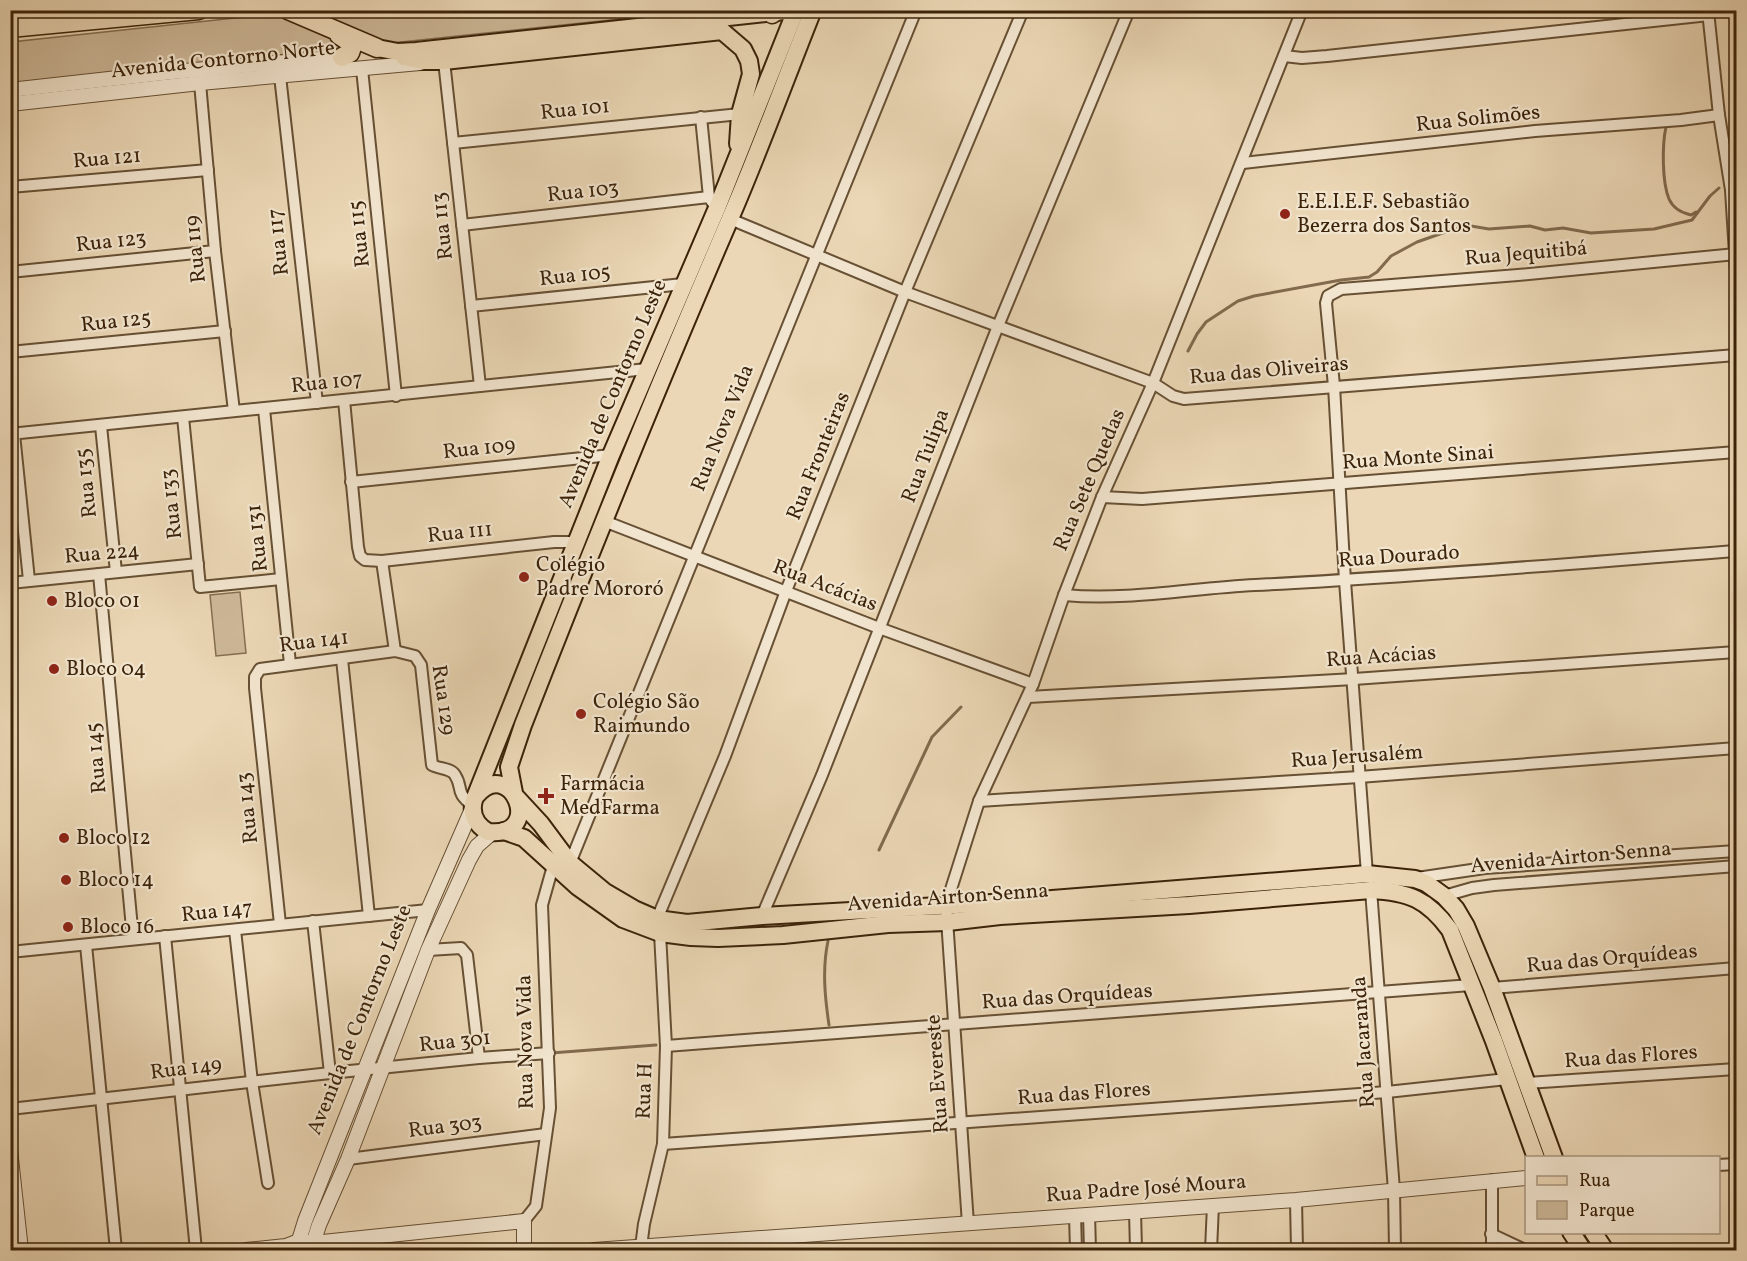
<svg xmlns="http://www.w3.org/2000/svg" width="1747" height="1261" font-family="Vollkorn,serif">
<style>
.green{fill:#cdb898;stroke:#846e50;stroke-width:1.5}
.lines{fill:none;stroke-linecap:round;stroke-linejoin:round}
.stream{stroke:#816a4d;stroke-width:3}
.minor-casing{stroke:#675034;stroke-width:14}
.tertiary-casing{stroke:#675034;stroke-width:16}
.primary-casing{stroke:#3b2309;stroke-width:20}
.trunk-casing{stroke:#3b2309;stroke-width:21}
.minor{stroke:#f2e5cf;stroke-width:10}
.tertiary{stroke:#f2e5cf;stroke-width:14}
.primary{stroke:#ebd7b5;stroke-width:16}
.trunk{stroke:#ebd7b5;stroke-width:18}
.poi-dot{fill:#8f2418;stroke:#f2e5cf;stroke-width:2}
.labels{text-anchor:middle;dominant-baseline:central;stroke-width:4.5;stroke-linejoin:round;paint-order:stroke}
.street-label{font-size:21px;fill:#3b2309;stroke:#f2e5cf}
.poi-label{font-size:21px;fill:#3b2309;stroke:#f2e5cf;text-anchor:start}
</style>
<rect width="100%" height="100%" fill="#ebd7b5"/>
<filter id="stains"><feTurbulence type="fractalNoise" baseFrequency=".00333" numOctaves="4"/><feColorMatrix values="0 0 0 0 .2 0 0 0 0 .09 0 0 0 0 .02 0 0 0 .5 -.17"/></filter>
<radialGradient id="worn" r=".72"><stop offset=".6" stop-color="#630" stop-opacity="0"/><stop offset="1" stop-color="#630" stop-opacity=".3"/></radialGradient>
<!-- green -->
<g class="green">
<polygon points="310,10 696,11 11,83 11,42"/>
<polygon points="240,592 246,653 216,656 210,595"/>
</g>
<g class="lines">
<!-- stream -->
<g class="stream">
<path d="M1666,127C1662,145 1662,182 1669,199C1673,208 1682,213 1691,215L1696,212"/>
<polyline points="1736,162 1736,161"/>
<polyline points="1188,351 1197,334 1206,322 1238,301 1254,296 1341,280 1369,277 1377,272 1391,256 1417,242 1454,229 1471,226 1489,229 1530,226 1545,230 1563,228 1591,233 1654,229 1692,220 1710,196 1719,188"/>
<polyline points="879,850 932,737 961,707"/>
<path d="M828,941C822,969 825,998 829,1025"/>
<polyline points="551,1053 656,1045"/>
</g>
<defs>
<g id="minor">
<polyline points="1708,11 1719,115 1731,190 1736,270"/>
<polyline points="1284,56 1302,58 1327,56 1709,15"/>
<polyline points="444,61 480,386"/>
<polyline points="362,69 396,396"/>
<polyline points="280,76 317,403"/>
<polyline points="200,83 215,251 234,411"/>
<polyline points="701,117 709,197 712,202"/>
<polyline points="453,143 740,114"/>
<polyline points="1243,163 1535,131 1681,120 1719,115"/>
<polyline points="10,187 208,170"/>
<polyline points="730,219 905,292 1153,383 1173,396 1184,399 1736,355"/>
<polyline points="462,225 709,197"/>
<polyline points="10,272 215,251"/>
<polyline points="471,306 683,284"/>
<polyline points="10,352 225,331"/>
<polyline points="344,400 358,547 360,556 365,560 382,561 554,542 576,542"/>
<polyline points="264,409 290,664"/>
<polyline points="183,417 200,587 281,579"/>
<polyline points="101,426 116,572"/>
<polyline points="10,434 647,369"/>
<polyline points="14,434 29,580"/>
<polyline points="351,482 611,455"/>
<polyline points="1102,497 1142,499 1736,452"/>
<polyline points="604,521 879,628 1033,684"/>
<polyline points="382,561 395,651"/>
<polyline points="99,574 133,939"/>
<polyline points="10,583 198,564"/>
<path d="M1064,595C1128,601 1191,588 1255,585C1416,577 1576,563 1736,551"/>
<polyline points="342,659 369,916"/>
<polyline points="1028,697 1354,679 1736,652"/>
<polyline points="979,801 1359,777 1736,748"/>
<polyline points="570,863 916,10"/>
<polyline points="1367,874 1345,581 1334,386 1326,303 1328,296 1341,289 1518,275 1736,254"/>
<polyline points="1417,878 1485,868 1736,851"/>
<polyline points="1371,890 1394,1190 1395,1250"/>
<polyline points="1444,896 1472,888 1494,885 1736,866"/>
<polyline points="762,916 822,775 998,326 1129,10"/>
<polyline points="657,919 725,756 786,591 905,292 1023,10"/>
<polyline points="313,921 330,1073"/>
<path d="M280,924L255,688V677L260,669L395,651L415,656L421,665L432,765C439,769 451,768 455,775C464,789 454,791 472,805"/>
<polyline points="235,930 252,1082 268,1183"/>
<polyline points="165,936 196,1250"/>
<polyline points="86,945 116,1250"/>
<polyline points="428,950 461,948 467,955 479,1058"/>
<polyline points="10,952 428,910"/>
<polyline points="1492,988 1736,968"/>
<polyline points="666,1046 1471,985"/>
<polyline points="1527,1083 1736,1069"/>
<polyline points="10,1109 330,1073 479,1058 549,1053"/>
<polyline points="663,1144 1387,1092 1507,1079"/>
<polyline points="348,1159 546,1134"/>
<polyline points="1718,1165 1736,1164"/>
<polyline points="1296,1200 1297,1250"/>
<polyline points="1135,1211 1136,1250"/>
<polyline points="1089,1214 1090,1250"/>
<polyline points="1075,1215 1076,1250"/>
<polyline points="524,1221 536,1206 550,1108 542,905 553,866"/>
<polyline points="968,1224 946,905 979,801 1033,684 1064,595 1102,497 1153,383 1302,10"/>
<polyline points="1491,1234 1525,1250"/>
<polyline points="641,1247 644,1224 663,1144 666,1046 660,933"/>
<polyline points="1211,1250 1213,1205"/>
<polyline points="1492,1250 1492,1180"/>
</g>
<g id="tertiary">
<polyline points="10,90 172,72 342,57"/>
<polyline points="10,104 200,83 420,63"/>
<polyline points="10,1149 21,1250"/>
<polyline points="307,1242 313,1243 524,1221 524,1250"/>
<polyline points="246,1250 286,1246 299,1241"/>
<polyline points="296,1250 305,1221 428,910 472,809"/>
<polyline points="311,1250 319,1225 348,1159 428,950 469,860 477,846 493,832"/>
<polyline points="594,1250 1296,1200 1526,1178"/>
</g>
<g id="primary">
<polyline points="722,31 743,49 749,61 751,74 740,114 738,144"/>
<polyline points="377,48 398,52 416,51 784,11"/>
<polyline points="404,57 422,61 444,61 722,31"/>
<path d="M514,793L509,767L523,725C589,556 657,388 729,221C759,152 785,80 813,10"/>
<path d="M476,796C510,754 547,838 488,832C476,825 470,814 474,800L611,455L717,208L796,10"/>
<polyline points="517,798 541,824 570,863 605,892 634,909 657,919 687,923 762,916 1027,901 1367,874 1415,879 1426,883 1444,896 1456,909 1466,926 1492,988 1554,1158"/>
<path d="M504,831L524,838L578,887L623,919L660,933L691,937L718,938L783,935L888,924L948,922L1000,916L1189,905L1371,890C1409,892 1427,899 1450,930L1494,1041L1536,1158"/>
<polyline points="1571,1232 1583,1250"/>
<polyline points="1593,1232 1605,1250"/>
</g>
<g id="trunk">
<polyline points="288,10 377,48"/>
<polyline points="772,14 777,10"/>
<polyline points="10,28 199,10"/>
<polyline points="339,35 348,41 352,47 350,53 342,57"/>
</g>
</defs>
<!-- minor casing -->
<use href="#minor" class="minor-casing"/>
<!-- tertiary casing -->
<use href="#tertiary" class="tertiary-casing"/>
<!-- primary casing -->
<use href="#primary" class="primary-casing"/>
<!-- trunk casing -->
<use href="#trunk" class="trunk-casing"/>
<!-- minor -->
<use href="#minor" class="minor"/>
<!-- tertiary -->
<use href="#tertiary" class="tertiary"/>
<!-- primary -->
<use href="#primary" class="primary"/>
<!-- trunk -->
<use href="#trunk" class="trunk"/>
</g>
<!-- markers -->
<g class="poi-dot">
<circle cx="1285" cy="214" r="6"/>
<circle cx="524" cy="577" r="6"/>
<circle cx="52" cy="601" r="6"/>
<circle cx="54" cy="669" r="6"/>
<circle cx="581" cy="714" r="6"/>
<path d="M543 787h6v6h6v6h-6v6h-6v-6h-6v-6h6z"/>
<circle cx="64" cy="838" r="6"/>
<circle cx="66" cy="880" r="6"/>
<circle cx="68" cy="927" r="6"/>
</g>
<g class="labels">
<!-- street labels -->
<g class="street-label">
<text transform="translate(223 60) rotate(-6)">Avenida Contorno Norte</text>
<text transform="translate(575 110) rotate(-6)">Rua 101</text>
<text transform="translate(1478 119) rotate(-6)">Rua Solimões</text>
<text transform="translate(107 159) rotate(-5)">Rua 121</text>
<text transform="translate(583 192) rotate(-6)">Rua 103</text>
<text transform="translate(443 226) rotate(-96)">Rua 113</text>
<text transform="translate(360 234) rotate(-96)">Rua 115</text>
<text transform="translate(111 242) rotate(-6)">Rua 123</text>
<text transform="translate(279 242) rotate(-96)">Rua 117</text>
<text transform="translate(196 249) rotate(-96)">Rua 119</text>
<text transform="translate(1526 254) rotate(-5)">Rua Jequitibá</text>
<text transform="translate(575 276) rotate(-6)">Rua 105</text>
<text transform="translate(116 322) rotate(-6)">Rua 125</text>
<text transform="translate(1269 371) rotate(-5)">Rua das Oliveiras</text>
<text transform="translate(327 383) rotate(-6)">Rua 107</text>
<text transform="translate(613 394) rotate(-67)">Avenida de Contorno Leste</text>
<text transform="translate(723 428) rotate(-68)">Rua Nova Vida</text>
<text transform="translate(479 449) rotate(-6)">Rua 109</text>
<text transform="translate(819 456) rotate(-68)">Rua Fronteiras</text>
<text transform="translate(926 456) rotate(-69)">Rua Tulipa</text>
<text transform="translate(1418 458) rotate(-4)">Rua Monte Sinai</text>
<text transform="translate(1090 480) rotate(-67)">Rua Sete Quedas</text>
<text transform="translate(87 483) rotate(-96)">Rua 135</text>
<text transform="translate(172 504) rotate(-96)">Rua 133</text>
<text transform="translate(460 533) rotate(-6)">Rua 111</text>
<text transform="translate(258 538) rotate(-96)">Rua 131</text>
<text transform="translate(102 554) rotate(-5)">Rua 224</text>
<text transform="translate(1399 557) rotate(-4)">Rua Dourado</text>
<text transform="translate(825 586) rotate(21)">Rua Acácias</text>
<text transform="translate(314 642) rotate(-7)">Rua 141</text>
<text transform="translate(1381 657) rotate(-4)">Rua Acácias</text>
<text transform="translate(443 700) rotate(82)">Rua 129</text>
<text transform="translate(1357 757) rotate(-4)">Rua Jerusalém</text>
<text transform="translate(97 758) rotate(-95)">Rua 145</text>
<text transform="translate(248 808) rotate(-96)">Rua 143</text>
<text transform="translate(1571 858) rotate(-5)">Avenida Airton Senna</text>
<text transform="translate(948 898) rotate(-4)">Avenida Airton Senna</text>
<text transform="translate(217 912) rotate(-6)">Rua 147</text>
<text transform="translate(1612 959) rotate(-5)">Rua das Orquídeas</text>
<text transform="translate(1067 997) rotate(-4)">Rua das Orquídeas</text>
<text transform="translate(360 1020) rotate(-68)">Avenida de Contorno Leste</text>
<text transform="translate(455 1042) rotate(-6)">Rua 301</text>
<text transform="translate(526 1042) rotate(-91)">Rua Nova Vida</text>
<text transform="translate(1364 1042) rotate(-94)">Rua Jacaranda</text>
<text transform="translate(1631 1057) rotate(-4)">Rua das Flores</text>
<text transform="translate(186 1069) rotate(-7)">Rua 149</text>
<text transform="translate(938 1074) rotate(-94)">Rua Evereste</text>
<text transform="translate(645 1091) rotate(-88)">Rua H</text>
<text transform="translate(1084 1094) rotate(-4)">Rua das Flores</text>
<text transform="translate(445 1127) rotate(-7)">Rua 303</text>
<text transform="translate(1146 1189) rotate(-4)">Rua Padre José Moura</text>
</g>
<!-- poi labels -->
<g class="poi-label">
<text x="1297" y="202">E.E.I.E.F. Sebastião<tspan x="1297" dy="24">Bezerra dos Santos</tspan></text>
<text x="536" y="565">Colégio<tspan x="536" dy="24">Padre Mororó</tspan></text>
<text x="64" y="601">Bloco 01</text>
<text x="66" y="669">Bloco 04</text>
<text x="593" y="702">Colégio São<tspan x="593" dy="24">Raimundo</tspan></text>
<text x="560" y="784">Farmácia<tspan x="560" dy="24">MedFarma</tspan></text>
<text x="76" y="838">Bloco 12</text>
<text x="78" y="880">Bloco 14</text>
<text x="80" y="927">Bloco 16</text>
</g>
</g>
<!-- margin -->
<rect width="1747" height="1261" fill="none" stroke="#ebd7b5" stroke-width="36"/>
<rect x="12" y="12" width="1723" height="1237" fill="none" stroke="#3b2309" stroke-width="3"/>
<rect x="18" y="18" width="1711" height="1225" fill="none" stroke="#3b2309" stroke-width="1.5"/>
<!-- legend -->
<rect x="1525" y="1156" width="195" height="78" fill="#f2e5cf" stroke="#a99780" stroke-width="1.5"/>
<rect x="1537" y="1176" width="30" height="9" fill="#ebd7b5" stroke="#a99780" stroke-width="1.5"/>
<text x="1579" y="1186" font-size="18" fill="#3b2309">Rua</text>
<rect x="1537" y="1201" width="30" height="18" fill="#cdb898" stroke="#a99780" stroke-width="1.5"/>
<text x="1579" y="1216" font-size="18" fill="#3b2309">Parque</text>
<rect width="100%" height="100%" filter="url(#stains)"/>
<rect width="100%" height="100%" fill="url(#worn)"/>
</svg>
